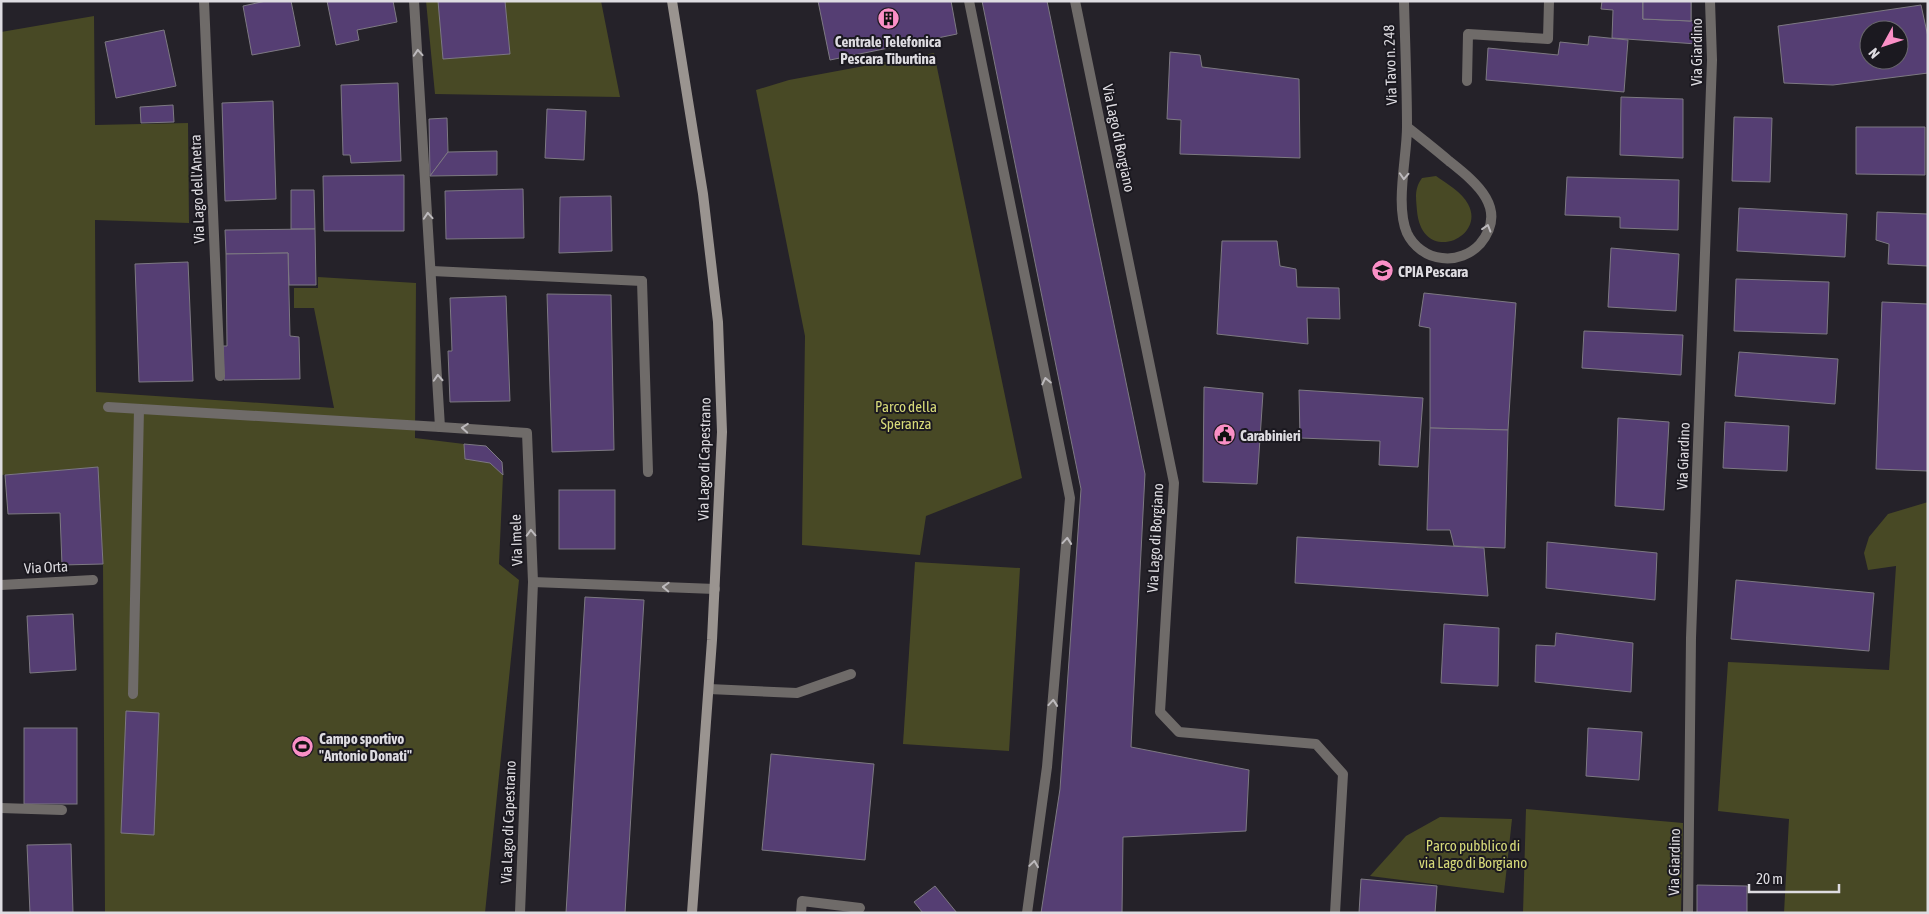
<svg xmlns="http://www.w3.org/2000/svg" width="1929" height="914" font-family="'Asap Condensed',sans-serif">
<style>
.green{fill:#484925}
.building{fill:#553e73;stroke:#7d7982;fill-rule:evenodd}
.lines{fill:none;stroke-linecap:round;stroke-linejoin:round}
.lane{stroke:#6f6b69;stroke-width:10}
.street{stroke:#6f6b69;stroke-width:10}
.secondary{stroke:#9a9490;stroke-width:10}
.oneway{stroke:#bdbabd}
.labels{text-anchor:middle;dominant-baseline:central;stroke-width:4;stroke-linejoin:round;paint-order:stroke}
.poi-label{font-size:15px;font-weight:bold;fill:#dedce1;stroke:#1b1920;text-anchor:start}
.street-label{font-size:15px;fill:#dedce1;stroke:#1b1920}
.park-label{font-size:15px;fill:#d7da79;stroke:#1b1920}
</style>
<rect width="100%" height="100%" fill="#252229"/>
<!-- green -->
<g class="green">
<polygon points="426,1 438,1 443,59 510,54 505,1 601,1 620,97 435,94"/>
<polygon points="94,16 95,125 188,123 189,223 95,220 96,392 334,408 314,308 294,308 294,288 318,288 318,277 416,283 415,438 464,444 465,459 490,463 503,475 499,564 519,580 485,913 105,913 103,564 98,467 1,475 1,32"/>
<polygon points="934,53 1022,478 926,516 920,555 802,545 805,336 756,90 789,80"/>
<path d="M1436,176C1447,184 1462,192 1468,204C1487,238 1422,266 1417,211C1416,198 1414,189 1422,178Z"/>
<polygon points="1928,502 1928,913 1784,913 1789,819 1718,811 1728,662 1889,670 1896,566 1868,570 1864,553 1869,537 1888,514"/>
<polygon points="915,562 1020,568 1009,751 903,744"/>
<polygon points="1526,809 1683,823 1681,913 1523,913"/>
<polygon points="1440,817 1512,819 1504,893 1370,876 1406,836"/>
</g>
<!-- building -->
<g class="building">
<polygon points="266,1 291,1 300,46 252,55 243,6"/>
<polygon points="327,1 393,1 397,22 357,30 359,40 336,45"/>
<polygon points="438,1 505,1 510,54 443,59"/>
<polygon points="818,1 951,1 957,34 830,60"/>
<polygon points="982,1 1047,1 1145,474 1131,747 1249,770 1246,831 1123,837 1122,913 1041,913 1060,789 1081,489"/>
<polygon points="1602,1 1643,1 1643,19 1698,21 1697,44 1612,38 1613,10 1601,9"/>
<polygon points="1643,1 1691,1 1691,21 1643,19"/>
<polygon points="1643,1 1691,1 1691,21 1643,19"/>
<path d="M1921,5L1928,37V73L1833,85L1784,83L1778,26ZM1869,30H1899V60H1869Z"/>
<polygon points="164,30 176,86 116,98 105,42"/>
<polygon points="1589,36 1628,40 1624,92 1486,80 1488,48 1558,55 1560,42 1588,45"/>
<polygon points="1170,52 1200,55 1202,67 1299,79 1300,158 1180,154 1181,120 1167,119"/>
<polygon points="398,83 401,161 351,163 350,155 343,155 341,85"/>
<polygon points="1621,97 1683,99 1683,158 1620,155"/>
<polygon points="273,101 276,199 225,201 222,103"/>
<polygon points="173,105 174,122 141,123 140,107"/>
<polygon points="547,109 586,111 584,160 545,158"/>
<polygon points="1734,117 1772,118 1770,182 1732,181"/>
<polygon points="447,118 448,152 430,176 429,119"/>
<polygon points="1856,127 1925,127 1925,175 1856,174"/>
<polygon points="497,151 497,175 430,176 448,152"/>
<polygon points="404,175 404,231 324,231 323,176"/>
<polygon points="1567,177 1679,180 1678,230 1620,228 1620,217 1565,215"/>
<polygon points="523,189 524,238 446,239 445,191"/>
<polygon points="291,190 314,190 315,229 291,229"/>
<polygon points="611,196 612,251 559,253 560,197"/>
<polygon points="1739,208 1847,214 1845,257 1737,251"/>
<polygon points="1877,212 1928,214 1928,266 1888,264 1889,244 1876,240"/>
<polygon points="315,229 316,285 289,285 288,253 226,254 225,230"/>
<polygon points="1222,241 1277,241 1280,266 1296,269 1297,287 1339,288 1340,319 1307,318 1308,344 1217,334"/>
<polygon points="1611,248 1679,254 1676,311 1608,307"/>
<polygon points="288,253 290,336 299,337 300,379 224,380 223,346 227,346 226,254"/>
<polygon points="188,262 193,381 139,382 135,264"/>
<polygon points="1736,279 1829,282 1827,334 1734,331"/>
<polygon points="1424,293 1516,303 1508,430 1430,428 1430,328 1419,326"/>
<polygon points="547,294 611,295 614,450 552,452"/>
<polygon points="506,296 510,401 450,402 448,351 452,351 450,298"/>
<polygon points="1882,302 1928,304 1928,471 1876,469"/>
<polygon points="1584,331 1683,335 1681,375 1582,368"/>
<polygon points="1739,352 1838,359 1835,404 1735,396"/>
<polygon points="1204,387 1263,393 1257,484 1203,482"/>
<polygon points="1299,390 1423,398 1418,467 1379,465 1380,441 1300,438"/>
<polygon points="1618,418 1669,422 1664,510 1615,506"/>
<polygon points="1725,422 1789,426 1787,471 1723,468"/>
<polygon points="1430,428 1508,430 1505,548 1454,546 1450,530 1427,530"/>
<polygon points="464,444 486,446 502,462 503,475 490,463 465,459"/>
<polygon points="98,467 103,564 62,565 60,513 8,514 5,475"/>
<rect x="559" y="490" width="56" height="59"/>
<polygon points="1297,537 1484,548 1488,596 1295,583"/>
<polygon points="1547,542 1657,553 1655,600 1546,588"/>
<polygon points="1736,580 1874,593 1869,651 1731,639"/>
<polygon points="585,597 644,600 625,913 566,913"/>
<polygon points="73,614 76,670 30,673 27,616"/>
<polygon points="1444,624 1499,628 1498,686 1441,683"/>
<polygon points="1556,633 1633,643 1631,692 1535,682 1536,645 1555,646"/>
<polygon points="126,711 159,713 154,835 121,833"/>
<rect x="24" y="728" width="53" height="76"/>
<polygon points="1588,728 1642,732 1639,780 1586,776"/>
<polygon points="771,754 874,764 865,860 762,850"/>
<polygon points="71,844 73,913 30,913 27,845"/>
<polygon points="1361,879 1437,886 1435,913 1359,913"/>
<polygon points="1697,885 1747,886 1747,913 1697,913"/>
<polygon points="935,886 957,913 923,913 914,902"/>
</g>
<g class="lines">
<!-- lane -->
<g class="lane">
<polyline points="969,1 1070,498 1047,767 1027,913"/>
<polyline points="642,281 648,472"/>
<polyline points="108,407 440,427 414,1"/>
<polyline points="709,689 797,693 851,674"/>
<polyline points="133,694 139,409"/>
<polyline points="801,913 802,901 860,908"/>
</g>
<!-- street -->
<g class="street">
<polyline points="204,1 220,376"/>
<polyline points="1075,1 1174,483 1160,712 1179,732 1316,744 1343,774 1335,913"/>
<path d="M1404,1C1405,43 1407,85 1407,127C1407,157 1395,205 1407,233C1413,246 1427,257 1442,258C1456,260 1471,254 1480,244C1510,208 1474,181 1449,161C1435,149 1421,138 1407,127"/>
<polyline points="1467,81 1468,34 1548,39 1549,1"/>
<polyline points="432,271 642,281"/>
<polyline points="440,427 527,433 533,582 520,913"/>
<polyline points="533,582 715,589"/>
<polyline points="1,585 93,580"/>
<polyline points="1,808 62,810"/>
<polyline points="1688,913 1691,638 1712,60 1710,1"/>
</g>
<!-- secondary -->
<polyline class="secondary" points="672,1 703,194 718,322 722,432 712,640 692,913"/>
</g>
<!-- one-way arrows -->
<defs><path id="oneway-chevron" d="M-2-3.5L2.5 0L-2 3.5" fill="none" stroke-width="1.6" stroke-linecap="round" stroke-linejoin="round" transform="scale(1.25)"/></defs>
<g class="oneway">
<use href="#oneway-chevron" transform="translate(418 53) rotate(-94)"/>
<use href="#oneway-chevron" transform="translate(1404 176) rotate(93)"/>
<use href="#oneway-chevron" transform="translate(428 216) rotate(-94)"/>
<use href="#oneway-chevron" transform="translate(1487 228) rotate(-73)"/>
<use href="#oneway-chevron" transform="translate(438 378) rotate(-93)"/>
<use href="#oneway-chevron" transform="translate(1046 381) rotate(-102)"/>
<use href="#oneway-chevron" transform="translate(465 428) rotate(-176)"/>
<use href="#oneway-chevron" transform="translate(531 533) rotate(-92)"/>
<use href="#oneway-chevron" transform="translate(1067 541) rotate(-85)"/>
<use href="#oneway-chevron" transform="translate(666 587) rotate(-178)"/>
<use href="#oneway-chevron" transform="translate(1053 703) rotate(-85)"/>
<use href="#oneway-chevron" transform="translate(1034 864) rotate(-82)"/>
</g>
<!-- icons -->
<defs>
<symbol id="building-disc" viewBox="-11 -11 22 22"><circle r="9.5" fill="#fa8fc6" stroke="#1b1920"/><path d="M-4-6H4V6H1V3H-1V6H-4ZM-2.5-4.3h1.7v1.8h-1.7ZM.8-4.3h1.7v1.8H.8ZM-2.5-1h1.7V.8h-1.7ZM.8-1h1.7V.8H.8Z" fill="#111"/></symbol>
<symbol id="school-disc" viewBox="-11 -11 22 22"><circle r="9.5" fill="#fa8fc6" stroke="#1b1920"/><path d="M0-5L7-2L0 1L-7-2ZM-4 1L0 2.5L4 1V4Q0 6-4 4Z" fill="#111"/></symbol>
<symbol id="civic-disc" viewBox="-11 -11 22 22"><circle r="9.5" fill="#fa8fc6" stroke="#1b1920"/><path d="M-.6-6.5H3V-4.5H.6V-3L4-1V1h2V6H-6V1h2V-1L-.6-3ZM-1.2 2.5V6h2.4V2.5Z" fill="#111"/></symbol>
<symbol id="stadium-disc" viewBox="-11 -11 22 22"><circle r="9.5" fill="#fa8fc6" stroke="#1b1920"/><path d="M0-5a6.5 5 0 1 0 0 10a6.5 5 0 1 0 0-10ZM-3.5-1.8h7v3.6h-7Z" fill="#111"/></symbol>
</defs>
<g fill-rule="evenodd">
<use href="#building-disc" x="876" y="6" width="25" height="25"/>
<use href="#school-disc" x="1370" y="258" width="25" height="25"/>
<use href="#civic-disc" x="1212" y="422" width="25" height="25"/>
<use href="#stadium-disc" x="290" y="734" width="25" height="25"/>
</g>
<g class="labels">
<!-- poi labels -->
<g class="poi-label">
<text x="888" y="41" text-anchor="middle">Centrale Telefonica<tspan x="888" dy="17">Pescara Tiburtina</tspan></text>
<text x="1398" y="271">CPIA Pescara</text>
<text x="1240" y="435">Carabinieri</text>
<text x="319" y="738">Campo sportivo<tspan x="319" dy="17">"Antonio Donati"</tspan></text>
</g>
<!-- street labels -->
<g class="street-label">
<text transform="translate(1696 52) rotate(-90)">Via Giardino</text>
<text transform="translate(1390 65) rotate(-92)">Via Tavo n. 248</text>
<text transform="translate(1119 138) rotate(78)">Via Lago di Borgiano</text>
<text transform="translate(197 189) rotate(-92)">Via Lago dell'Anetra</text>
<text transform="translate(1683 456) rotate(-88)">Via Giardino</text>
<text transform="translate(704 459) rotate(-89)">Via Lago di Capestrano</text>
<text transform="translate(1155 538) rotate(-87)">Via Lago di Borgiano</text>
<text transform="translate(516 540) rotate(-92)">Via Imele</text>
<text transform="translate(46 567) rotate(-3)">Via Orta</text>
<text transform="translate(508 822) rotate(-88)">Via Lago di Capestrano</text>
<text transform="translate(1674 862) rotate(-89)">Via Giardino</text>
</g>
<!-- park labels -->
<g class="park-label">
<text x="906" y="406">Parco della<tspan x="906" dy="17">Speranza</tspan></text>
<text x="1473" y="845">Parco pubblico di<tspan x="1473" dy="17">via Lago di Borgiano</tspan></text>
</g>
</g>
<!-- border -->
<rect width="1929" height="914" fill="none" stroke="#dedce1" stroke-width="5"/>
<!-- north arrow -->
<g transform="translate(1884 45) rotate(230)"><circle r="24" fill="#1b1920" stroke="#69676d"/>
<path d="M0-4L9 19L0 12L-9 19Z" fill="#fa8fc6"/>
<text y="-8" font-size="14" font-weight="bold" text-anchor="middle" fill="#dedce1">N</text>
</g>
<!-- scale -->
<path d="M1749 884v8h90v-8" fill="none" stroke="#dedce1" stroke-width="2.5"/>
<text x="1756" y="884" font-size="15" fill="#dedce1" stroke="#1b1920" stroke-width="4" paint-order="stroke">20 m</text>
</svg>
